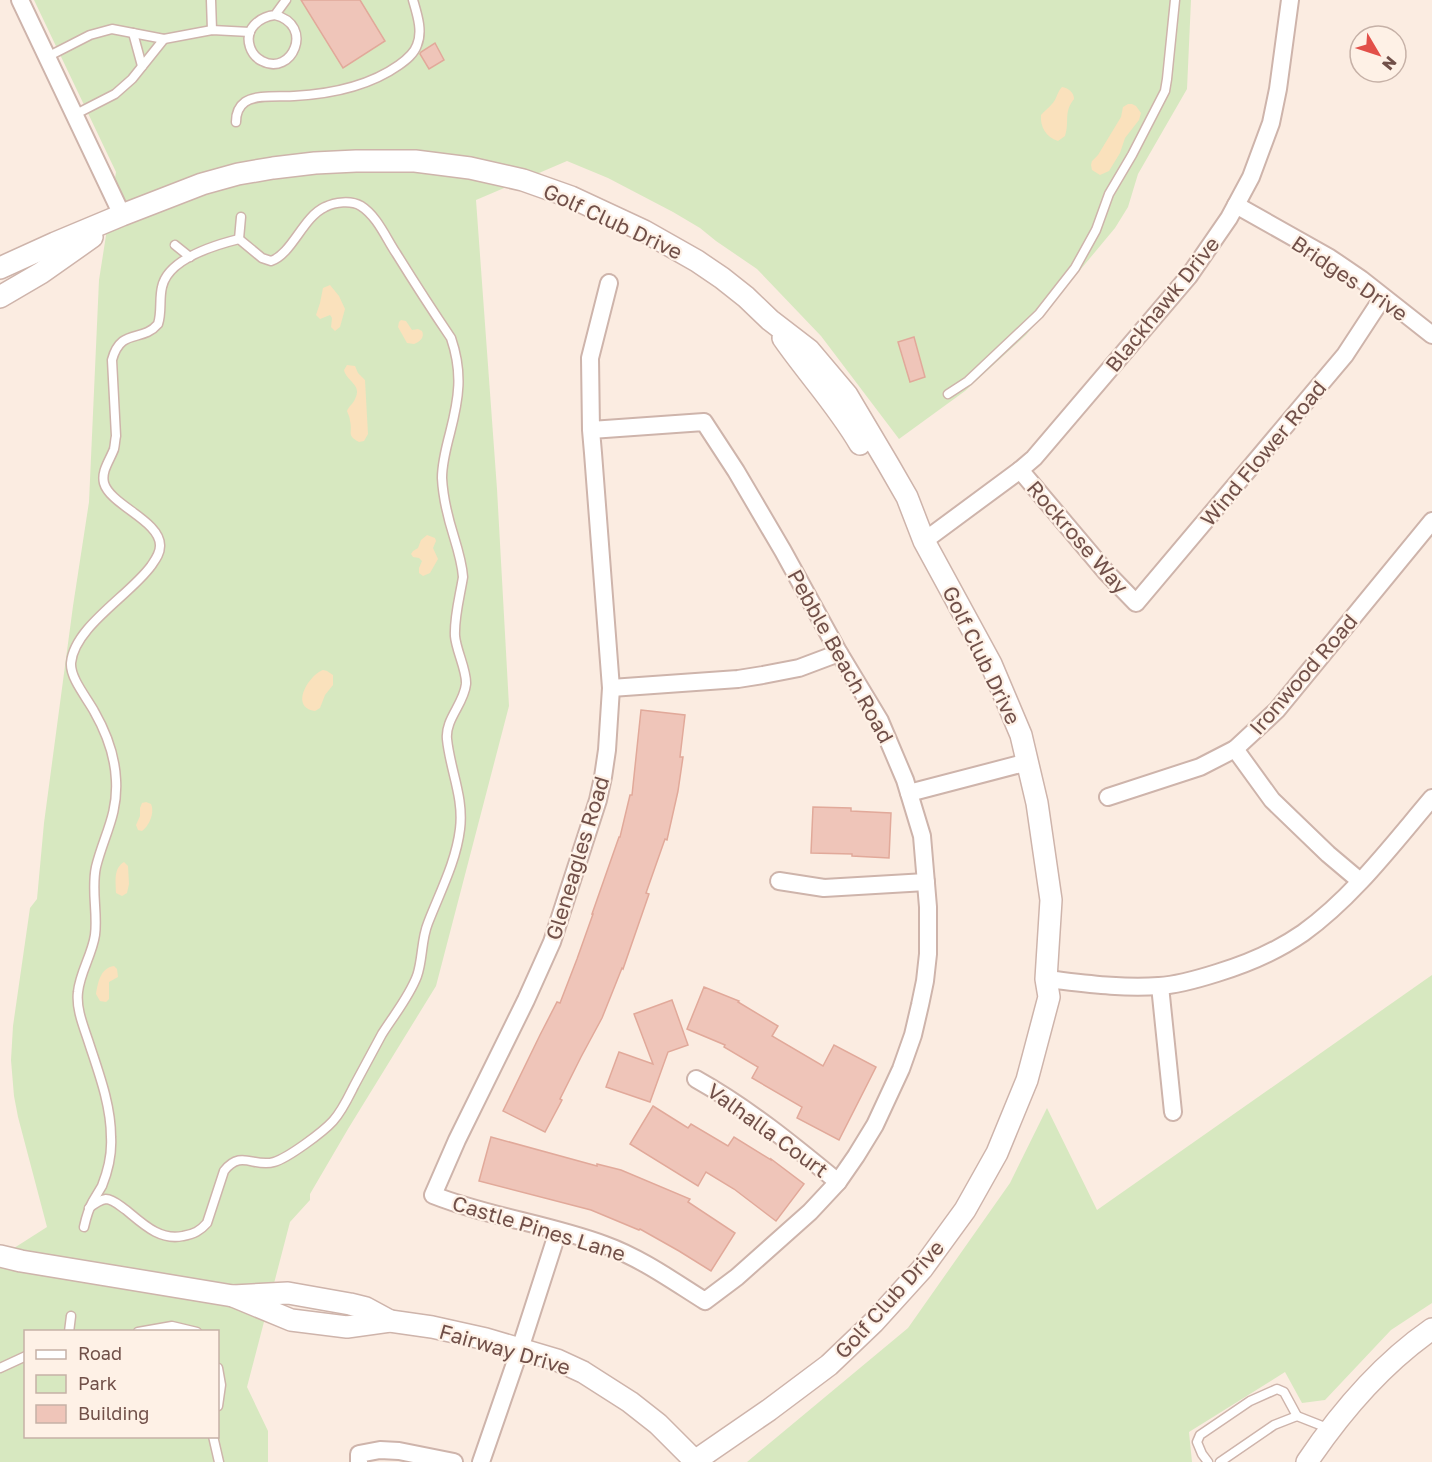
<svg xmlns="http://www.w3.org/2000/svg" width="1432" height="1462" font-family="'Golos Text',sans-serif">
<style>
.green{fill:#d7e8c0;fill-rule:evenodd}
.sand{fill:#fae1bc}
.building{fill:#efc5b9;stroke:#e1a99a;stroke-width:1.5}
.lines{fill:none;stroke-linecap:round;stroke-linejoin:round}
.service-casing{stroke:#ceb4ab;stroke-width:11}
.minor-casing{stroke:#ceb4ab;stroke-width:20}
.tertiary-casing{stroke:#ceb4ab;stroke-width:24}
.service{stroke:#fff;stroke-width:8}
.minor{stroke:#fff;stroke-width:16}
.tertiary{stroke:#fff;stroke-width:21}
.labels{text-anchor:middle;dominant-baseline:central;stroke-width:4.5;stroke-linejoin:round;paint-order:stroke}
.street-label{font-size:21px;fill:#715049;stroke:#fef1e6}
</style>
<rect width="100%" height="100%" fill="#fbece1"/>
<!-- green -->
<g class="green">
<path d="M34,0H1191L1187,89L1138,174L1128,207L1115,228L1026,335L965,391L899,439L821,336L757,269L716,241L700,228L673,212L608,178L567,161L476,200L497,489L509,706L436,986L348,1129L310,1194V1200L290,1222L247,1387L268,1431V1462H0V1257L47,1227L18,1117L14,1096L11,1060L13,1026L30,908L37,899L44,823L73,606L89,502L99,280L116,172ZM26,1332H218V1436H26Z"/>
<polygon points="1432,975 1432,1303 1391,1330 1325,1400 1302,1403 1285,1372 1189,1432 1192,1462 747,1462 908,1328 1010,1183 1047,1108 1097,1210"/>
</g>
<!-- sand -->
<g class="sand">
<path d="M1062,87C1068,88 1074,92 1074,99C1063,113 1070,121 1065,136L1058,141C1046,137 1040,127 1041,115C1044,111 1049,108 1052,104C1057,99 1057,92 1062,87Z"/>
<polygon points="1128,104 1132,104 1136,106 1141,113 1139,120 1125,138 1120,153 1109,171 1100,175 1092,170 1091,165 1092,161 1098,155 1121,117 1123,107"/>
<polygon points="330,285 339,296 345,309 340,327 335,331 331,327 332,318 330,315 320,319 316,315 320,303 323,288"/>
<path d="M401,320L406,321L412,330L418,329L422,331C425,337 420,342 414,344L407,343L398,327L399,322Z"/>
<path d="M347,365L355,366L358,373L365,380L368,434L364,441L359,442C346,435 353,433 350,421C350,417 348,414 347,411C349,406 353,404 355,399C363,385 346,381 344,370Z"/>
<polygon points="427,535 435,538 436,541 433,548 438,559 430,573 423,576 419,573 419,568 422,561 419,558 413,557 411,554 413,551 418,548 421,540"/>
<path d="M323,670L327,671L333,675V685L325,695L320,708L315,711C289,707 309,675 323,670Z"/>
<path d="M146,802L151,804C155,813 149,826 142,831L138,830L136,825L140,816V808L142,803Z"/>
<path d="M124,862L128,866L129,884L127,893L122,896L116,893C116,881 113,869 124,862Z"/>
<path d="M114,966L117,969L118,977L109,982V999L106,1002L100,1001L96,994C98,983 100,968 114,966Z"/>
</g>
<!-- building -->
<g class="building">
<polygon points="301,0 360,0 385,41 343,68"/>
<polygon points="435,43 444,60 429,69 420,54 421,52"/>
<polygon points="914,337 925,377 910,382 898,342"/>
<polygon points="641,710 685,715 680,757 683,757 678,791 667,840 665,839 646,893 649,894 623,969 622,968 602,1018 581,1057 560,1099 562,1100 545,1132 503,1111 540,1035 557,1002 560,1003 577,959 593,914 592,914 619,837 620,837 630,795 632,795"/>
<polygon points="813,807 851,808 851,811 891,813 889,858 852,856 852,854 811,853"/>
<polygon points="704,987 739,1001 738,1002 778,1026 772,1036 823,1066 834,1045 876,1067 839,1140 797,1118 802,1107 752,1078 758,1067 724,1047 725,1045 687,1029"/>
<polygon points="672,1000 688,1045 668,1052 650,1102 606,1087 619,1052 653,1064 634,1014"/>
<polygon points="653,1106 688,1128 691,1124 728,1146 734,1137 771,1160 771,1159 804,1184 776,1221 734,1189 706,1172 698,1186 630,1144"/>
<polygon points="491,1137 597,1166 597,1164 621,1170 690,1199 688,1202 735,1233 711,1271 679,1251 640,1229 639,1230 591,1210 479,1181"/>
</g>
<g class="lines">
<defs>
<g id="service">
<polyline points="211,0 212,30"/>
<path d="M275,15C315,25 292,77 262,61C256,58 252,53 250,47C244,29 259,17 275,15L286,0"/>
<polyline points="133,33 142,66"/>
<polyline points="164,39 212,30 250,32"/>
<polyline points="47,57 90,35 112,29 164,39 132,79 115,94 74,115"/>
<path d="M236,122C236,115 238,107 245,102C256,94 281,97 294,96C331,94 368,87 399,65C406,60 414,54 417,45C423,31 417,14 413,0"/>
<polyline points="239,239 241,217"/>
<polyline points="175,245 190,257"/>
<polyline points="948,394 968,381 1039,314 1075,268 1096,230 1109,194 1132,155 1165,91 1167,79 1175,0"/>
<path d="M89,1208C94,1204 99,1200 106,1199C113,1199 120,1206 126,1210C143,1224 160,1241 183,1236C194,1234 200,1231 207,1223L224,1171C241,1149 254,1168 274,1162C288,1158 323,1132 333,1121C342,1111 348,1098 354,1086C363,1069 373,1051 382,1034C394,1015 409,997 417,976C423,959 421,940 428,923C440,892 456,862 460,829C464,797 450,770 447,739C445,719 464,704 466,684C467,671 456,650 455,636C454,617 460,596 463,577C462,563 458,550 454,537C448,518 443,498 442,478C442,463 446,448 450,433C459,398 463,373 451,338C432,310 414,282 396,253C386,238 377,216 361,206C351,200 335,202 325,207C303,217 292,254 271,261L262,258L239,239"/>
<path d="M84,1227C86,1218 88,1210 93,1201C96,1196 99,1191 102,1186C108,1171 112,1153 111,1137C111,1104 98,1071 88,1040C83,1025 76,1008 78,992C80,972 92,955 95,935C98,913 91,890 96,867C104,835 118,815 116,780C115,756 106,732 94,711C87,698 70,678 71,663C74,627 130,595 151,566C155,560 160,554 160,546C161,521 110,505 104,483C101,471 110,460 114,449C115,445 115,440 116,436L112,360C121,327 142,343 158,324C162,312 159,299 162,287C168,259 215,245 239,239"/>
<polyline points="69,1332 71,1316"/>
<polyline points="138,1332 172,1326 197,1332"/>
<polyline points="0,1368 26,1356"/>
<polyline points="218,1368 221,1385 218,1406"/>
<polyline points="213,1436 219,1462"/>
<polyline points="1208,1462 1202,1454 1197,1442 1200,1435 1250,1401 1277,1389 1284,1392 1297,1416"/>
<polyline points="1220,1462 1274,1425 1297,1416 1330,1429"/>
</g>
<g id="minor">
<polyline points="20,0 122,215"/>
<polyline points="1236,205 1330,258 1361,279 1432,335"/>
<path d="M591,430L704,422L736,471L783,551L839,653L880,721L905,780L922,836L928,907V954L925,981L920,1005L913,1035L901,1069L875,1125L856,1156L838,1182L810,1212L737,1277L705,1301C673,1281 641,1258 605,1245C549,1224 489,1217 433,1195L457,1140L526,1000L552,942L598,800L603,777L607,750L611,688L593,453L591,430L590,358L609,283"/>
<polyline points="1020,470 1106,572 1136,603 1345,355 1383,297"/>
<polyline points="924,541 1020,470 1034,458 1189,276 1229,218 1251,177 1271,123 1278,89 1290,0"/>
<polyline points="611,688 738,679 763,675 799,668 839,653"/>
<polyline points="1235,749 1272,800 1328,854 1360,881"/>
<polyline points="909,793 1028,762"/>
<polyline points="1108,797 1200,767 1235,749 1277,710 1432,521"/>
<polyline points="779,881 824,888 926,882"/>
<path d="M1046,979C1082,983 1122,989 1159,986C1178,985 1198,979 1217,973C1247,964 1277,951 1303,933C1353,897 1392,845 1432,798"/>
<polyline points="1160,986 1173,1112"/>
<path d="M696,1079C748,1108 793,1145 838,1182"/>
<polyline points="359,1462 359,1454 380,1450 399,1451 454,1462"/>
<polyline points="481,1462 520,1349 558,1231"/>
</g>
<g id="tertiary">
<polyline points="0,268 55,243 122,215 202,184 238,174 273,168 315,163 356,161 415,161 470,168 523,180 571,197 644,231 697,261 722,278 746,297 770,320 809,350 847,395 888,464 907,497 924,541 991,664 1021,735 1037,803 1051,900 1046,979 1049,997 1027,1080 997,1153 965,1210 922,1269 874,1322 829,1365 769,1410 695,1461"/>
<polyline points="0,297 41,273 92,237"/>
<path d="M783,338C808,374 838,406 860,444"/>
<polyline points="0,1256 21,1261 233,1296 288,1293 350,1304 366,1308 390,1321"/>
<polyline points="233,1296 291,1320 347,1327 390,1321 432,1327 486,1339 557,1360 583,1372 630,1402 658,1424 696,1462"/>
<path d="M1307,1462C1340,1413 1383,1363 1432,1329"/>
</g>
</defs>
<!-- service casing -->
<use href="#service" class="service-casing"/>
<!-- minor casing -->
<use href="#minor" class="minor-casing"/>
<!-- tertiary casing -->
<use href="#tertiary" class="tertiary-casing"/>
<!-- service -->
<use href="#service" class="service"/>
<!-- minor -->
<use href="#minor" class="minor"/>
<!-- tertiary -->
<use href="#tertiary" class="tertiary"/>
</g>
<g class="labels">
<!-- street labels -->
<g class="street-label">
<text transform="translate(613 221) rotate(25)">Golf Club Drive</text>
<text transform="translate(1350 278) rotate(34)">Bridges Drive</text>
<text transform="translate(1162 304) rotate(-51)">Blackhawk Drive</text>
<text transform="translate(1263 453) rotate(-50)">Wind Flower Road</text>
<text transform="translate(1078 537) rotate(49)">Rockrose Way</text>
<text transform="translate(982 655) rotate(64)">Golf Club Drive</text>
<text transform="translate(841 656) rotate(61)">Pebble Beach Road</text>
<text transform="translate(1303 674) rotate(-49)">Ironwood Road</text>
<text transform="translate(577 858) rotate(-73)">Gleneagles Road</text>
<text transform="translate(768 1130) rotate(36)">Valhalla Court</text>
<text transform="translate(539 1228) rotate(17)">Castle Pines Lane</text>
<text transform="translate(889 1299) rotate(-48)">Golf Club Drive</text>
<text transform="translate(505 1349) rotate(16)">Fairway Drive</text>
</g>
</g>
<!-- legend -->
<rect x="24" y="1330" width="195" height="108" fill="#fef1e6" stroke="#c6b1a7" stroke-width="1.5"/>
<rect x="36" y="1350" width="30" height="9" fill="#ffffff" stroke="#c6b1a7" stroke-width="1.5"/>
<text x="78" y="1360" font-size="18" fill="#715049">Road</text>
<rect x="36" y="1375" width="30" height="18" fill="#d7e8c0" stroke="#c6b1a7" stroke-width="1.5"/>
<text x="78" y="1390" font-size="18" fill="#715049">Park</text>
<rect x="36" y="1405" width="30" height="18" fill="#efc5b9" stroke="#c6b1a7" stroke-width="1.5"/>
<text x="78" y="1420" font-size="18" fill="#715049">Building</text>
<!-- north arrow -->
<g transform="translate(1378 54) rotate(129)"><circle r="28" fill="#fef1e6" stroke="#c6b1a7" stroke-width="1.5"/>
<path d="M0-4.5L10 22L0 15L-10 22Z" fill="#e25049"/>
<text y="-9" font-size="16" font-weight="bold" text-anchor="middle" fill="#715049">N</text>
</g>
</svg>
